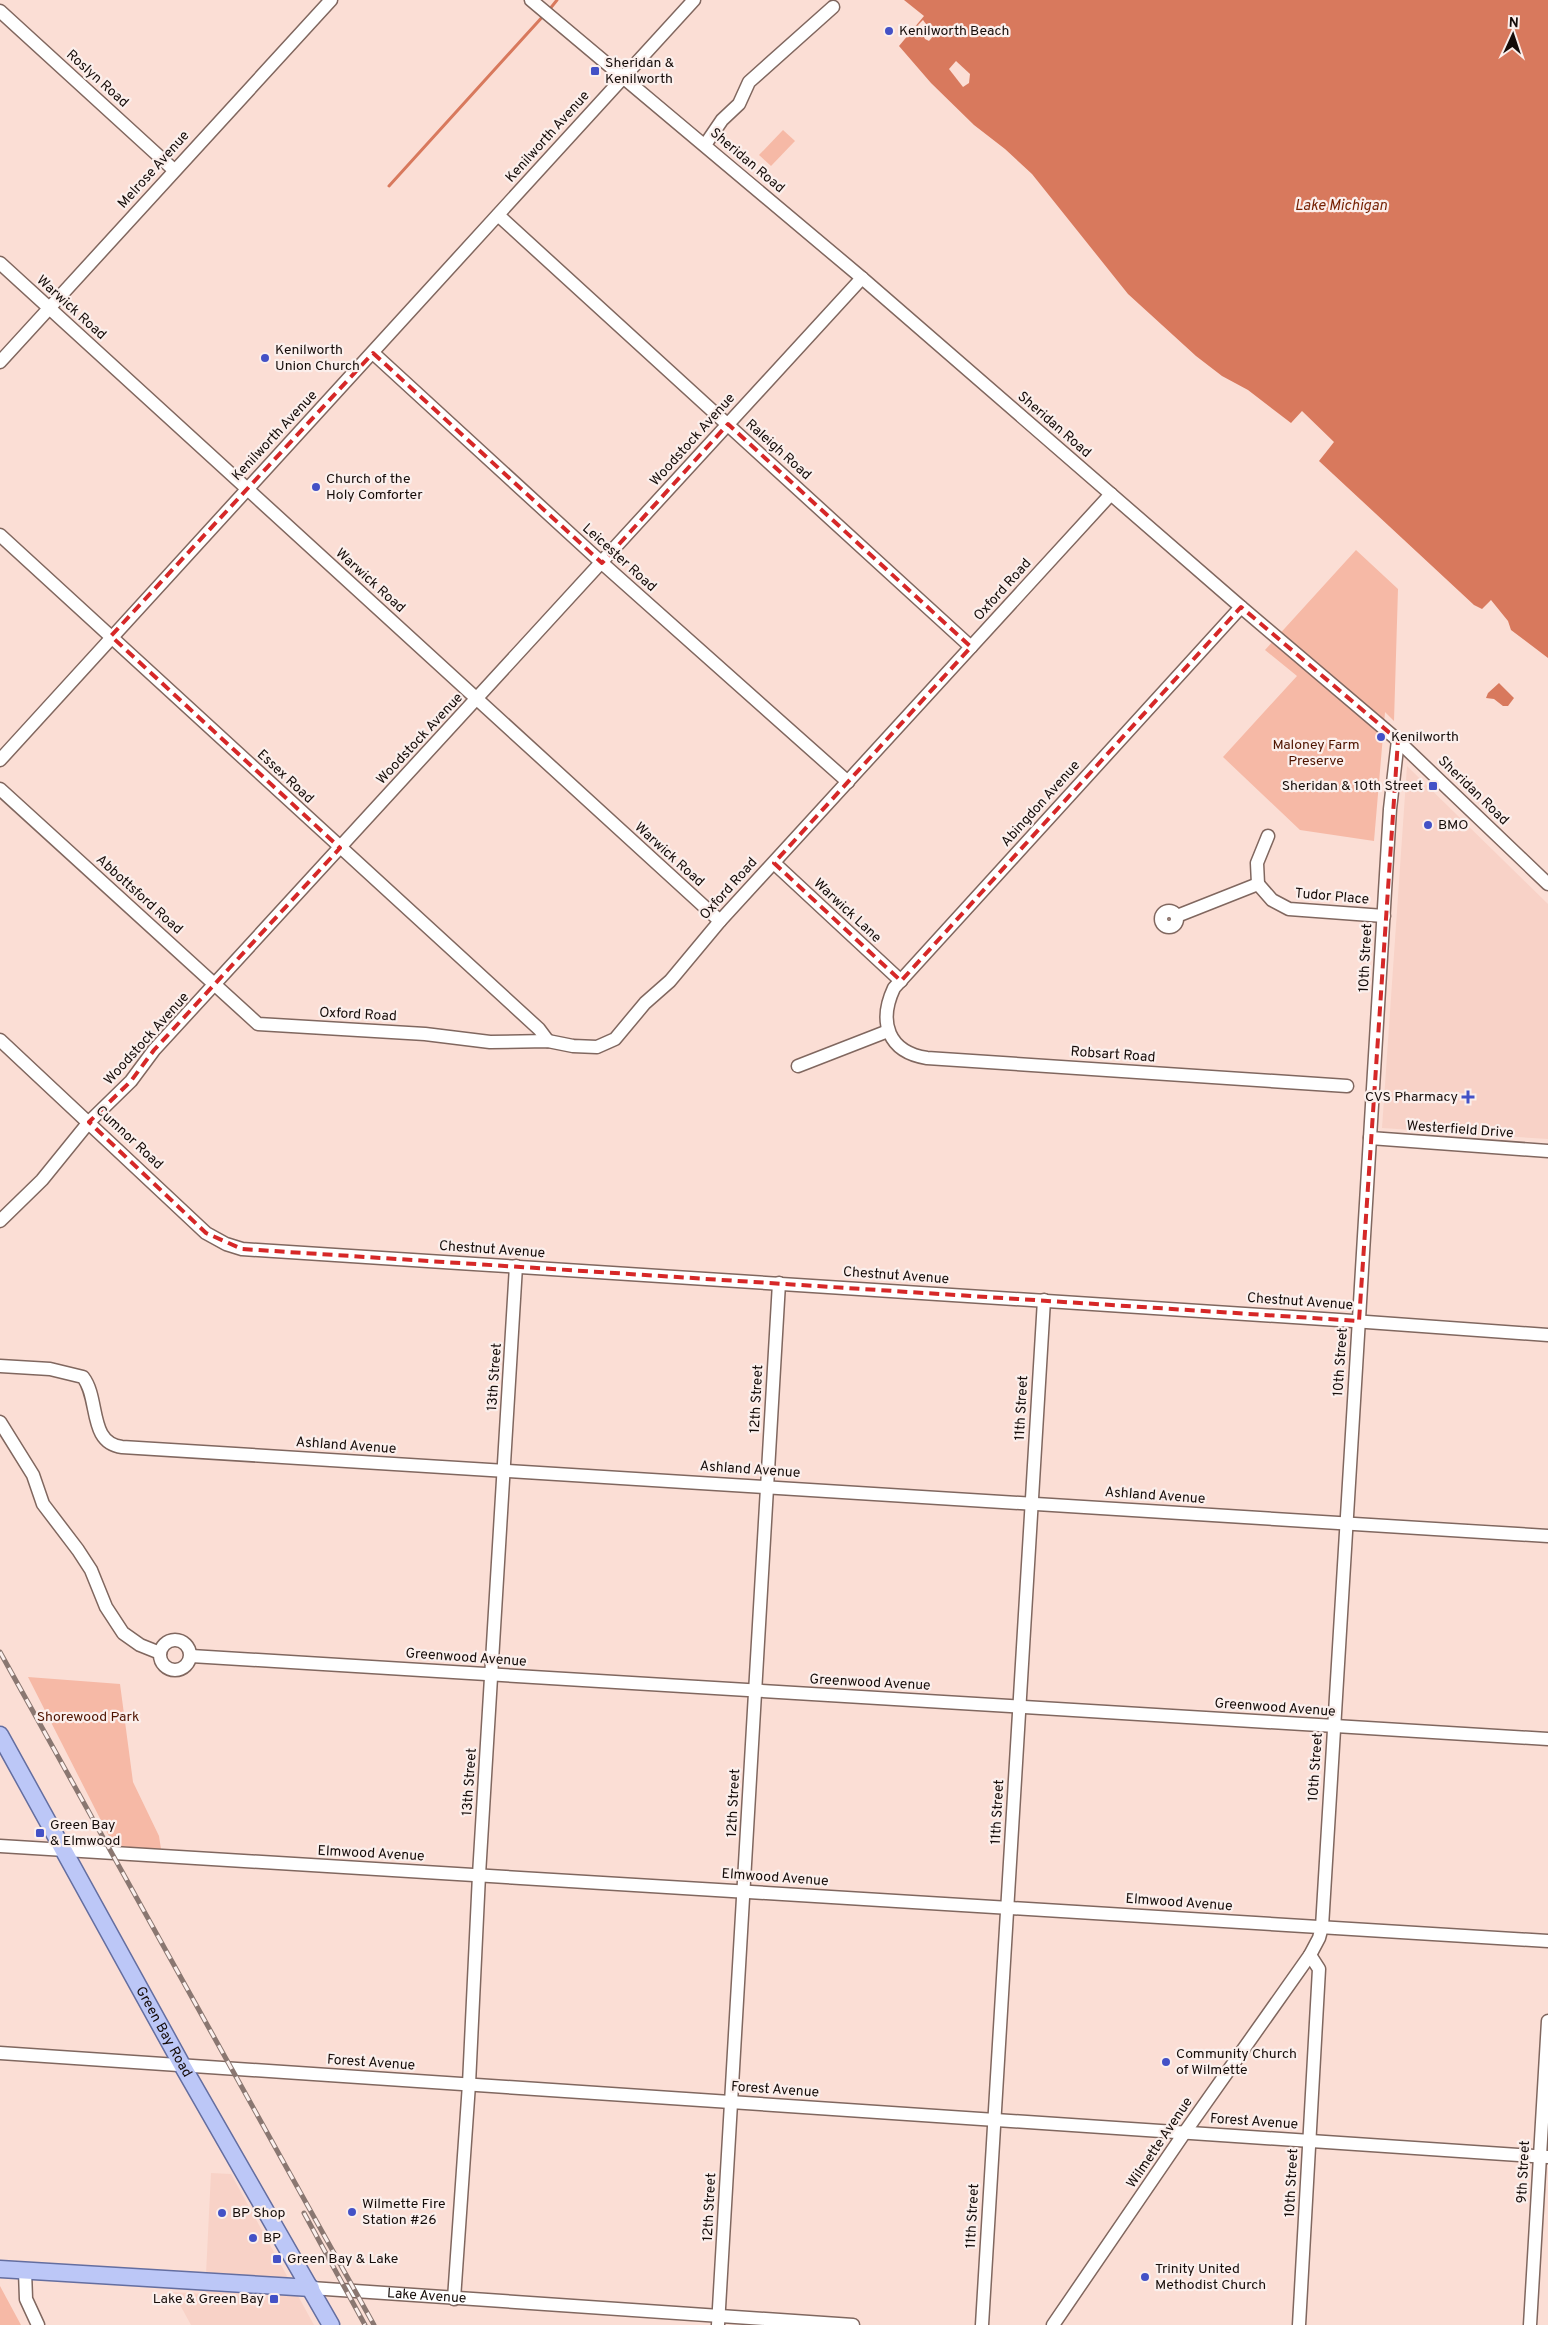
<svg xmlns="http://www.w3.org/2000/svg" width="1548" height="2325" font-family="Overpass,sans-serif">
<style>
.built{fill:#f8d2c7}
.green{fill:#f6b9a6}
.water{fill:#d8795d}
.pier{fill:#fbded5}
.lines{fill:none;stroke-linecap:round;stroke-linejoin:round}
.stream{stroke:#d8795d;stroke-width:3}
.minor-casing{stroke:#80675f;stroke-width:15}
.major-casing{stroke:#646ea0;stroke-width:19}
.minor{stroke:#fff;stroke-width:12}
.major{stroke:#bcc7f7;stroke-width:16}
.rail-casing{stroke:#8a7771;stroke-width:5}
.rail{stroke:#fbefec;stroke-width:3;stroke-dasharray:9;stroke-linecap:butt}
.marked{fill:none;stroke:#d62828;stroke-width:4;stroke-dasharray:10 6;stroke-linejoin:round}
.poi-dot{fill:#4351c6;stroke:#fbefec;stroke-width:2}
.labels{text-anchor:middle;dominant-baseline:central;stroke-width:4.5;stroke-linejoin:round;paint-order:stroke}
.poi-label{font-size:14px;fill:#150c09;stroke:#fbefec;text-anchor:start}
.street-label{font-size:14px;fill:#150c09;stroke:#fbefec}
.park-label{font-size:14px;fill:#4f1401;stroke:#fbefec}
.water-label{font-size:15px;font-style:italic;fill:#741f00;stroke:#fbefec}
</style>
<rect width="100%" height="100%" fill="#fbded5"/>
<!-- built -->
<g class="built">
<polygon points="1407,766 1548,904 1548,1139 1382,1128"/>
<polygon points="211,2173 231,2174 314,2325 191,2325 173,2292 205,2294"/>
</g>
<!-- green -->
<g class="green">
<polygon points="783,130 795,141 771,166 759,155"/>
<polygon points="1356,550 1398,589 1394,721 1385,712 1374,841 1300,830 1223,757 1297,676 1265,650"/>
<polygon points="28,1677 120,1684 133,1782 159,1836 161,1849 114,1846"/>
<polygon points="0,2286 21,2325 0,2325"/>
</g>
<!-- water -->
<g class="water">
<polygon points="904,0 1548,0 1548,658 1511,630 1508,621 1491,600 1482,609 1474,605 1319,461 1334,442 1302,411 1291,423 1248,390 1222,376 1196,356 1128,294 1032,174 1005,149 974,125 931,83 899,46 924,16"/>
<polygon points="1499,683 1514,698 1508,706 1503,706 1494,699 1486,698 1488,693"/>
</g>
<!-- pier -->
<g class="pier">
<polygon points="923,20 934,35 929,41 925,39 918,25"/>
<polygon points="956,61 970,74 969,83 963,87 949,69"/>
</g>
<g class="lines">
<!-- stream -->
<g class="stream">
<polyline points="549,10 557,0"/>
<polyline points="389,186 545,14"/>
</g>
<defs>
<g id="minor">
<polyline points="531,0 862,278 1241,607 1394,737 1548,884"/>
<polyline points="0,11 174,170"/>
<polyline points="705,145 722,120 739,104 749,82 833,7"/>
<polyline points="498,215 971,647"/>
<polyline points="0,263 720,921"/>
<polyline points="373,353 602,563 848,782"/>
<polyline points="0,362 331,0"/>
<polyline points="0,535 539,1029 548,1041"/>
<path d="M1241,607L894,988C878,1022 888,1052 927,1058L1347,1086"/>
<polyline points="0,760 694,0"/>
<polyline points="0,789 258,1024 425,1034 490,1042 548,1041 573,1046 597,1047 615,1039 645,1003 670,981 720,921 1111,494"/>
<polyline points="774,863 901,981"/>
<polyline points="1258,884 1257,863 1268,836"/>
<circle cx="1169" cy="919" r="8"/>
<polyline points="1177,916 1258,884 1272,900 1289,909 1384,916"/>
<polyline points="0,1040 206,1233 226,1244 242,1249 1339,1320 1548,1335"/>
<polyline points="798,1066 888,1031"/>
<polyline points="1370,1138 1548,1151"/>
<polyline points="0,1221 42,1180 89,1122 131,1081 154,1050 862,278"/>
<path d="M0,1366L50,1369L83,1377C100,1399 88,1443 122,1447L1548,1536"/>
<polyline points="0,1422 33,1475 43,1504 78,1550 91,1570 106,1607 123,1633 140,1645 160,1653"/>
<circle cx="175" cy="1655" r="15"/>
<polyline points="191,1656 1548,1739"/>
<polyline points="0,1846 1548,1941"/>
<polyline points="0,2053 1548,2157"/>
<polyline points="25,2271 26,2299 38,2325"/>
<path id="s1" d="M311,2288L853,2325"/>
<polyline points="454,2299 469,2084 479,1875 516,1266"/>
<polyline points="718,2325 779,1283"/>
<polyline points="982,2325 1044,1300"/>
<polyline points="1053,2325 1185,2132 1310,1955 1319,1938 1322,1927 1390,809 1398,740"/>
<polyline points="1299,2325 1319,1969 1310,1955"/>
<polyline points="1530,2325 1548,2021"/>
</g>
<g id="major">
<path id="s2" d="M0,1735L182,2065L331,2325"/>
<polyline points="0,2269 311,2288"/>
</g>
</defs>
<!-- minor casing -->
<use href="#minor" class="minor-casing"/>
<!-- major casing -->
<use href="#major" class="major-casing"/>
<!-- minor -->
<use href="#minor" class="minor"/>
<!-- major -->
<use href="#major" class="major"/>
<defs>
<g id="rail">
<polyline points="0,1652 374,2325"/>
<polyline points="304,2213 365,2325"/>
</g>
</defs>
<!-- rail casing -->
<use href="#rail" class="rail-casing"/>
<!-- rail -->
<use href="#rail" class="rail"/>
</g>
<!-- marked area -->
<path class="marked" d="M373,353L602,563L728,424L971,647L774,863L901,981L1241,607L1398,740L1359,1321L242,1249L206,1233L89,1122L131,1081L154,1050L340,848L111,636Z"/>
<!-- markers -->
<g class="poi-dot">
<circle cx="889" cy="31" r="5"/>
<rect x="590" y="66" width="10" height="10" rx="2.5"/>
<circle cx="265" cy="358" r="5"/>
<circle cx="316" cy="487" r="5"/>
<circle cx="1381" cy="737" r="5"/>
<rect x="1428" y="781" width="10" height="10" rx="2.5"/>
<circle cx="1428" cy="825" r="5"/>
<path d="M1465.5 1089.5h5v5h5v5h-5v5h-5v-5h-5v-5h5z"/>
<rect x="35" y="1828" width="10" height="10" rx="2.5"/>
<circle cx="1166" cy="2062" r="5"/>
<circle cx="352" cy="2212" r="5"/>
<circle cx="222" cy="2213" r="5"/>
<circle cx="253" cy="2238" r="5"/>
<rect x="272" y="2254" width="10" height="10" rx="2.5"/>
<circle cx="1145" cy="2277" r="5"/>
<rect x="269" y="2294" width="10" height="10" rx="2.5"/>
</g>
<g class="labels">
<!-- poi labels -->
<g class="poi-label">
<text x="899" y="31">Kenilworth Beach</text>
<text x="605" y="63">Sheridan &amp;<tspan x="605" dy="16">Kenilworth</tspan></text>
<text x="275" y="350">Kenilworth<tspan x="275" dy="16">Union Church</tspan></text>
<text x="326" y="479">Church of the<tspan x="326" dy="16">Holy Comforter</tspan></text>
<text x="1391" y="737">Kenilworth</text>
<text x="1423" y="786" text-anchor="end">Sheridan &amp; 10th Street</text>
<text x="1438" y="825">BMO</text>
<text x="1458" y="1097" text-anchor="end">CVS Pharmacy</text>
<text x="50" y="1825">Green Bay<tspan x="50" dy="16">&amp; Elmwood</tspan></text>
<text x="1176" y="2054">Community Church<tspan x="1176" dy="16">of Wilmette</tspan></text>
<text x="362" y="2204">Wilmette Fire<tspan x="362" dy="16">Station #26</tspan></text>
<text x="232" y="2213">BP Shop</text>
<text x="263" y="2238">BP</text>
<text x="287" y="2259">Green Bay &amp; Lake</text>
<text x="1155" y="2269">Trinity United<tspan x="1155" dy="16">Methodist Church</tspan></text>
<text x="264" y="2299" text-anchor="end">Lake &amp; Green Bay</text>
</g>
<!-- street labels -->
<g class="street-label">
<text transform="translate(97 79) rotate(42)">Roslyn Road</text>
<text transform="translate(548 137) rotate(-48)">Kenilworth Avenue</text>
<text transform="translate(747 161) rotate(40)">Sheridan Road</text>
<text transform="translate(154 170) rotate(-48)">Melrose Avenue</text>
<text transform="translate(71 308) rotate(42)">Warwick Road</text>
<text transform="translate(1054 425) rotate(41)">Sheridan Road</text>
<text transform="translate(275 436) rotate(-47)">Kenilworth Avenue</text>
<text transform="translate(693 440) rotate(-48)">Woodstock Avenue</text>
<text transform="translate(778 450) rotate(42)">Raleigh Road</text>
<text transform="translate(619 558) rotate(42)">Leicester Road</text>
<text transform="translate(370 581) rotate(42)">Warwick Road</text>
<text transform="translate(1003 590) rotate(-48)">Oxford Road</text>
<text transform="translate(420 739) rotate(-47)">Woodstock Avenue</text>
<text transform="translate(285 777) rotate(43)">Essex Road</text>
<text transform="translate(1473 791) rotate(44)">Sheridan Road</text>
<text transform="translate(1041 804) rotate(-48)">Abingdon Avenue</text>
<text transform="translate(669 855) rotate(42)">Warwick Road</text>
<text transform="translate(729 889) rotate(-48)">Oxford Road</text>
<text transform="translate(139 895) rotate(42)">Abbottsford Road</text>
<text transform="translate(1332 897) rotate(5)">Tudor Place</text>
<text transform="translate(847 911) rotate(43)">Warwick Lane</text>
<text transform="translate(1366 958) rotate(-87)">10th Street</text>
<text transform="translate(358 1015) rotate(3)">Oxford Road</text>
<text transform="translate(147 1039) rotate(-48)">Woodstock Avenue</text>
<text transform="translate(1113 1055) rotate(4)">Robsart Road</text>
<text transform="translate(1460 1130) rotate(4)">Westerfield Drive</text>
<text transform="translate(129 1138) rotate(43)">Cumnor Road</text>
<text transform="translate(492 1250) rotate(4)">Chestnut Avenue</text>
<text transform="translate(896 1276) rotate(4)">Chestnut Avenue</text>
<text transform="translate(1300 1302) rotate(4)">Chestnut Avenue</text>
<text transform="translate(1341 1362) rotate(-86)">10th Street</text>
<text transform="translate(495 1377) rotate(-86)">13th Street</text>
<text transform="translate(757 1399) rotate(-87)">12th Street</text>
<text transform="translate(1022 1408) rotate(-87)">11th Street</text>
<text transform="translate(346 1446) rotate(4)">Ashland Avenue</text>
<text transform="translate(750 1470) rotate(4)">Ashland Avenue</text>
<text transform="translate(1155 1496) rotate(4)">Ashland Avenue</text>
<text transform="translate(466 1658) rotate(4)">Greenwood Avenue</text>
<text transform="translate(870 1683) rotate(3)">Greenwood Avenue</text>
<text transform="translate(1275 1708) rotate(4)">Greenwood Avenue</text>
<text transform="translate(1316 1767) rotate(-86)">10th Street</text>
<text transform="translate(470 1782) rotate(-86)">13th Street</text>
<text transform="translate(734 1803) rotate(-87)">12th Street</text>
<text transform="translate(998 1812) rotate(-87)">11th Street</text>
<text transform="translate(371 1854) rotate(3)">Elmwood Avenue</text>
<text transform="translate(775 1878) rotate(4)">Elmwood Avenue</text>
<text transform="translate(1179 1903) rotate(4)">Elmwood Avenue</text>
<text stroke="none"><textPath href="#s2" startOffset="339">Green Bay Road</textPath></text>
<text transform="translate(371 2063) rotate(4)">Forest Avenue</text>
<text transform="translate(775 2090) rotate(4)">Forest Avenue</text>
<text transform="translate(1254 2122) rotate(4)">Forest Avenue</text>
<text transform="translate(1160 2143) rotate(-56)">Wilmette Avenue</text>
<text transform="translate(1524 2172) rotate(-87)">9th Street</text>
<text transform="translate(1292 2183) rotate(-87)">10th Street</text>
<text transform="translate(710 2207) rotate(-87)">12th Street</text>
<text transform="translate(973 2216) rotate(-87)">11th Street</text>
<text stroke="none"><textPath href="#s1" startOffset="116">Lake Avenue</textPath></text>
</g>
<!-- park labels -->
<g class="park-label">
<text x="1316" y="745">Maloney Farm<tspan x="1316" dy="16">Preserve</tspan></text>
<text x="88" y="1717">Shorewood Park</text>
</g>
<!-- water labels -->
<g class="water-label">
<text x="1341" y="206">Lake Michigan</text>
</g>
</g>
<!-- north arrow -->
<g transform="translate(1513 35) rotate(3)" stroke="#fbefec" stroke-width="4" paint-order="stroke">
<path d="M0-4L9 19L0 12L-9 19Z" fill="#150c09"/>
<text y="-8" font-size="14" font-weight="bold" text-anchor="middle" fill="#150c09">N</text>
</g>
</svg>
